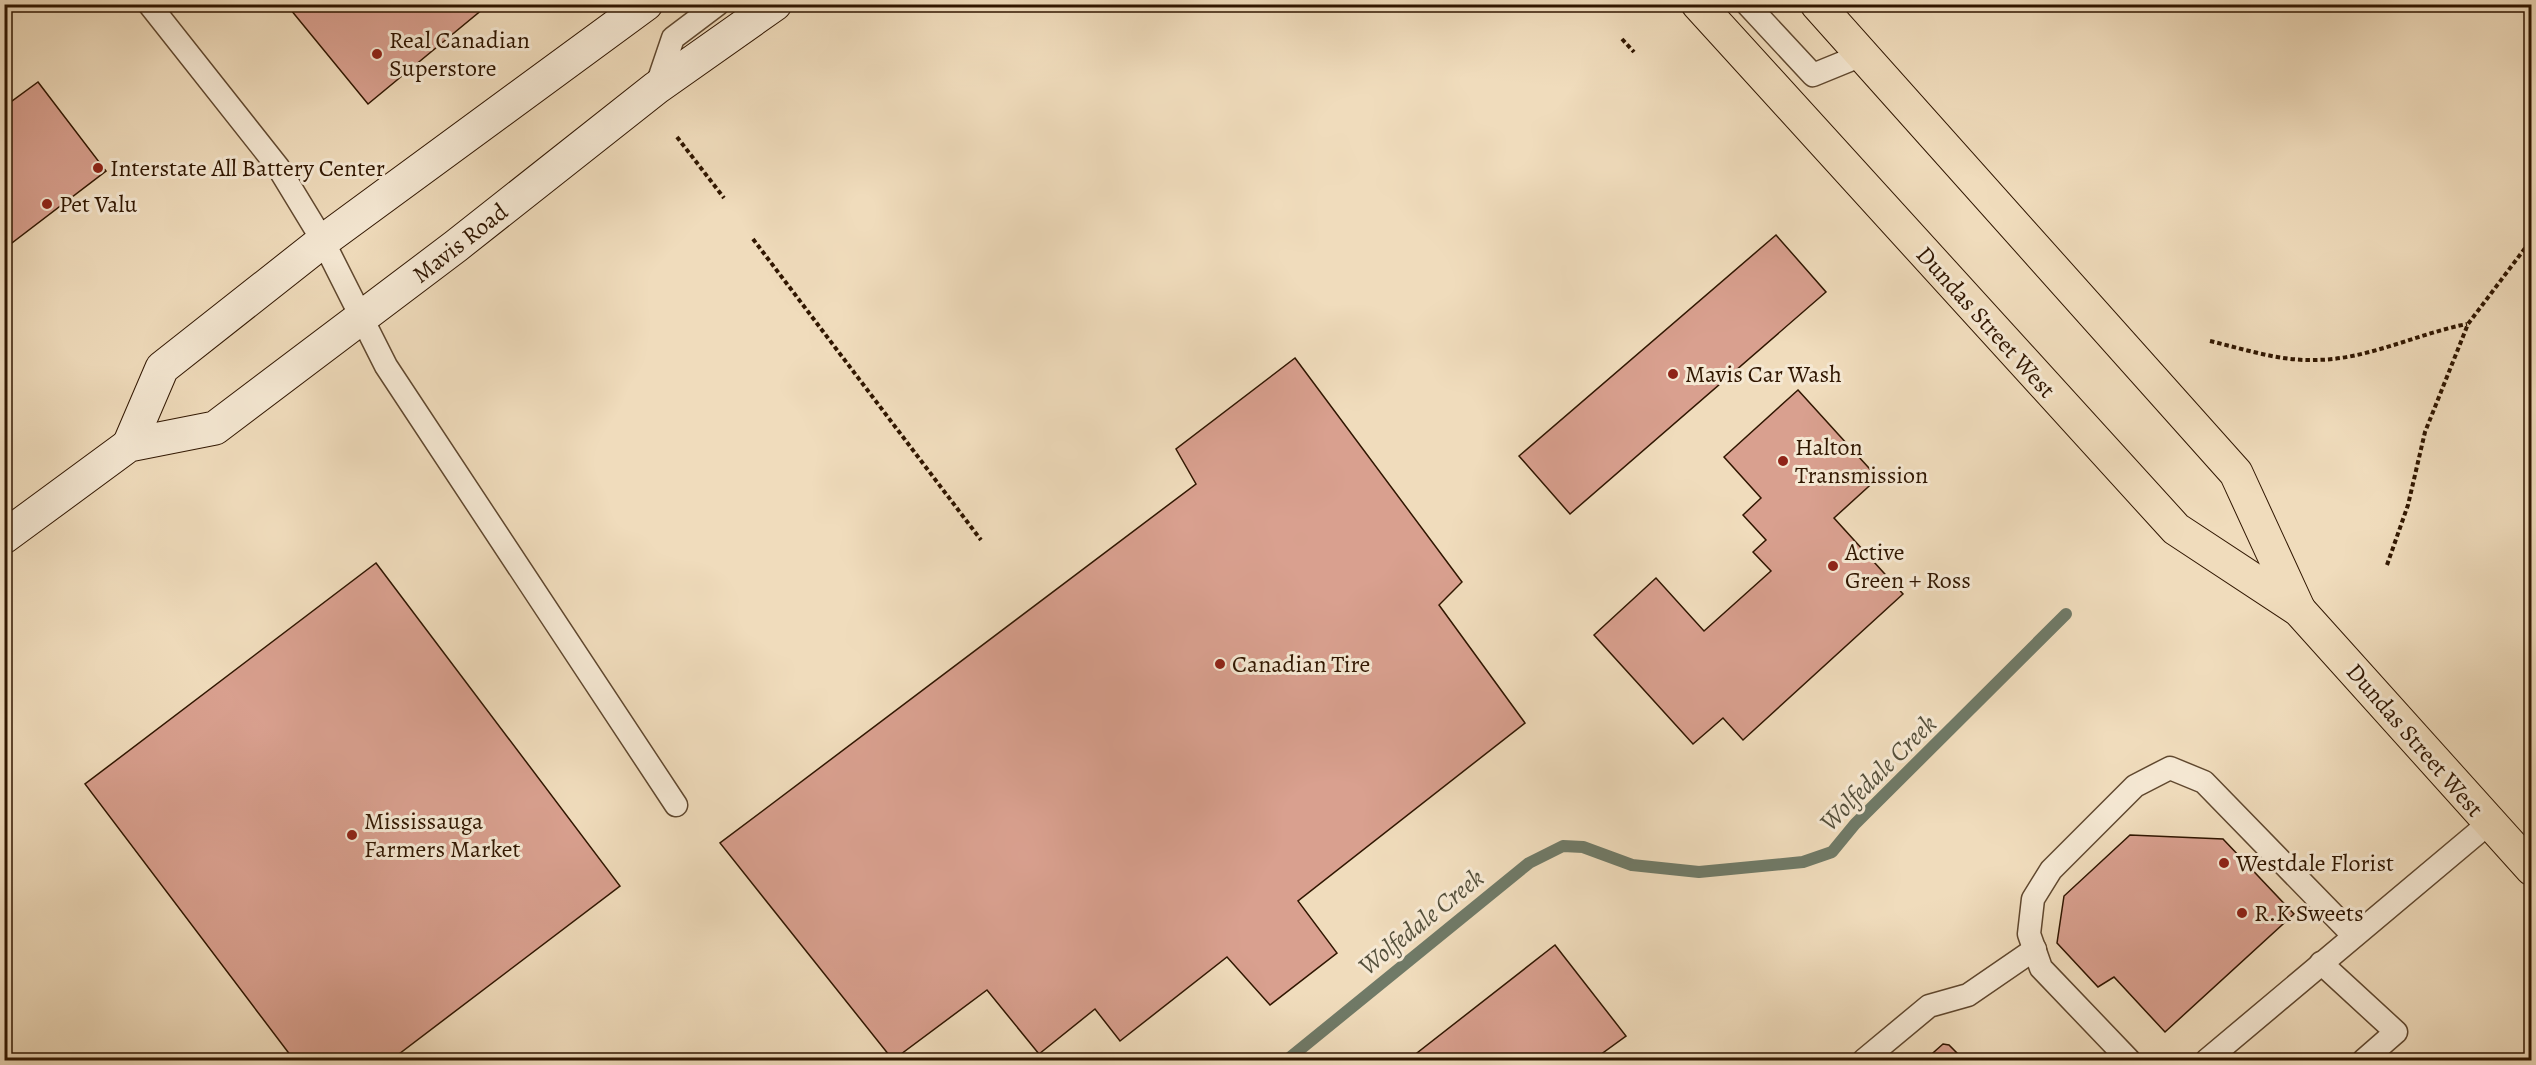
<svg xmlns="http://www.w3.org/2000/svg" width="2536" height="1065" font-family="Alegreya,serif">
<style>
.lines{fill:none;stroke-linecap:round;stroke-linejoin:round}
.stream{stroke:#707a67;stroke-width:12}
.building{fill:#d9a08f;stroke:#301600;stroke-width:1.5}
.lane-casing{stroke:#60482f;stroke-width:25}
.secondary-casing{stroke:#301600;stroke-width:35}
.primary-casing{stroke:#301600;stroke-width:35}
.path{stroke:#301600;stroke-width:4;stroke-dasharray:4.5 3;stroke-linecap:butt}
.lane{stroke:#f5e8d3;stroke-width:22}
.secondary{stroke:#f5e8d3;stroke-width:33}
.primary{stroke:#f0dcbc;stroke-width:33}
.poi-dot{fill:#8f2418;stroke:#f5e8d3;stroke-width:2}
.labels{text-anchor:middle;dominant-baseline:central;stroke-width:6;stroke-linejoin:round;paint-order:stroke}
.poi-label{font-size:24px;fill:#301600;stroke:#f5e8d3;text-anchor:start}
.street-label{font-size:24px;fill:#301600;stroke:#f5e8d3}
.water-label{font-size:26px;font-style:italic;fill:#55503c;stroke:#f5e8d3}
</style>
<rect width="100%" height="100%" fill="#f0dcbc"/>
<filter id="stains"><feTurbulence type="fractalNoise" baseFrequency=".00333" numOctaves="4"/><feColorMatrix values="0 0 0 0 .2 0 0 0 0 .09 0 0 0 0 .02 0 0 0 .5 -.17"/></filter>
<radialGradient id="worn" r=".72"><stop offset=".6" stop-color="#630" stop-opacity="0"/><stop offset="1" stop-color="#630" stop-opacity=".3"/></radialGradient>
<g class="lines">
<!-- stream -->
<polyline class="stream" points="1287,1060 1529,863 1563,846 1583,847 1632,865 1699,872 1803,862 1832,852 1855,824 2066,614"/>
</g>
<!-- building -->
<g class="building">
<polygon points="286,4 489,4 368,104"/>
<polygon points="38,82 106,171 4,249 4,107"/>
<polygon points="1776,235 1826,292 1570,514 1519,456"/>
<polygon points="1295,358 1462,582 1439,605 1525,723 1298,901 1337,953 1270,1005 1227,957 1120,1041 1095,1009 1039,1054 987,990 893,1060 720,843 1196,484 1176,449"/>
<polygon points="1798,390 1878,478 1834,518 1903,594 1743,740 1723,718 1693,744 1594,635 1656,578 1704,631 1771,571 1753,552 1766,540 1743,515 1761,498 1724,457"/>
<polygon points="376,563 620,886 391,1060 294,1060 85,784"/>
<polygon points="2130,835 2223,839 2294,914 2165,1032 2114,977 2098,987 2057,943 2064,896"/>
<polygon points="1555,945 1626,1036 1593,1060 1408,1060"/>
<polygon points="1943,1044 1949,1045 1964,1060 1925,1060"/>
</g>
<g class="lines">
<defs>
<g id="lane">
<polyline points="149,4 278,167 323,241 386,366 676,805"/>
<polyline points="1747,4 1813,75 1862,55"/>
<polyline points="656,88 673,38 718,4"/>
<polyline points="2321,963 2396,1032 2364,1060"/>
<polyline points="1864,1060 1929,1006 1968,995 2035,949"/>
<polyline points="2129,1060 2041,968 2029,934 2033,899 2051,870 2135,786 2170,768 2204,782 2353,935"/>
<polyline points="2207,1060 2488,824"/>
</g>
<g id="secondary">
<polyline points="129,445 162,368 323,241 646,4"/>
<polyline points="4,537 129,445 215,428 456,246 656,88 775,4"/>
</g>
<g id="primary">
<polyline points="1698,4 2176,529 2299,610 2532,869"/>
<polyline points="1817,4 2236,473 2299,610"/>
</g>
</defs>
<!-- lane casing -->
<use href="#lane" class="lane-casing"/>
<!-- secondary casing -->
<use href="#secondary" class="secondary-casing"/>
<!-- primary casing -->
<use href="#primary" class="primary-casing"/>
<!-- path -->
<g class="path">
<polyline points="1622,39 1634,52"/>
<polyline points="677,137 724,198"/>
<polyline points="753,239 981,540"/>
<path d="M2210,341C2244,349 2279,361 2314,360C2367,360 2416,334 2467,324"/>
<polyline points="2387,565 2408,505 2425,432 2468,324 2532,239"/>
</g>
<!-- lane -->
<use href="#lane" class="lane"/>
<!-- secondary -->
<use href="#secondary" class="secondary"/>
<!-- primary -->
<use href="#primary" class="primary"/>
</g>
<!-- markers -->
<g class="poi-dot">
<circle cx="377" cy="54" r="6"/>
<circle cx="98" cy="168" r="6"/>
<circle cx="47" cy="204" r="6"/>
<circle cx="1673" cy="374" r="6"/>
<circle cx="1783" cy="461" r="6"/>
<circle cx="1833" cy="566" r="6"/>
<circle cx="1220" cy="664" r="6"/>
<circle cx="352" cy="835" r="6"/>
<circle cx="2224" cy="863" r="6"/>
<circle cx="2242" cy="913" r="6"/>
</g>
<g class="labels">
<!-- poi labels -->
<g class="poi-label">
<text x="389" y="40">Real Canadian<tspan x="389" dy="28">Superstore</tspan></text>
<text x="110" y="168">Interstate All Battery Center</text>
<text x="59" y="204">Pet Valu</text>
<text x="1685" y="374">Mavis Car Wash</text>
<text x="1795" y="447">Halton<tspan x="1795" dy="28">Transmission</tspan></text>
<text x="1845" y="552">Active<tspan x="1845" dy="28">Green + Ross</tspan></text>
<text x="1232" y="664">Canadian Tire</text>
<text x="364" y="821">Mississauga<tspan x="364" dy="28">Farmers Market</tspan></text>
<text x="2236" y="863">Westdale Florist</text>
<text x="2254" y="913">R.K Sweets</text>
</g>
<!-- street labels -->
<g class="street-label">
<text transform="translate(460 243) rotate(-38)">Mavis Road</text>
<text transform="translate(1986 322) rotate(48)">Dundas Street West</text>
<text transform="translate(2415 740) rotate(49)">Dundas Street West</text>
</g>
<!-- water labels -->
<g class="water-label">
<text transform="translate(1878 773) rotate(-45)">Wolfedale Creek</text>
<text transform="translate(1421 922) rotate(-39)">Wolfedale Creek</text>
</g>
</g>
<!-- margin -->
<rect width="2536" height="1065" fill="none" stroke="#f0dcbc" stroke-width="24"/>
<rect x="6" y="6" width="2524" height="1053" fill="none" stroke="#301600" stroke-width="3"/>
<rect x="12" y="12" width="2512" height="1041" fill="none" stroke="#301600" stroke-width="1.5"/>
<rect width="100%" height="100%" filter="url(#stains)"/>
<rect width="100%" height="100%" fill="url(#worn)"/>
</svg>
